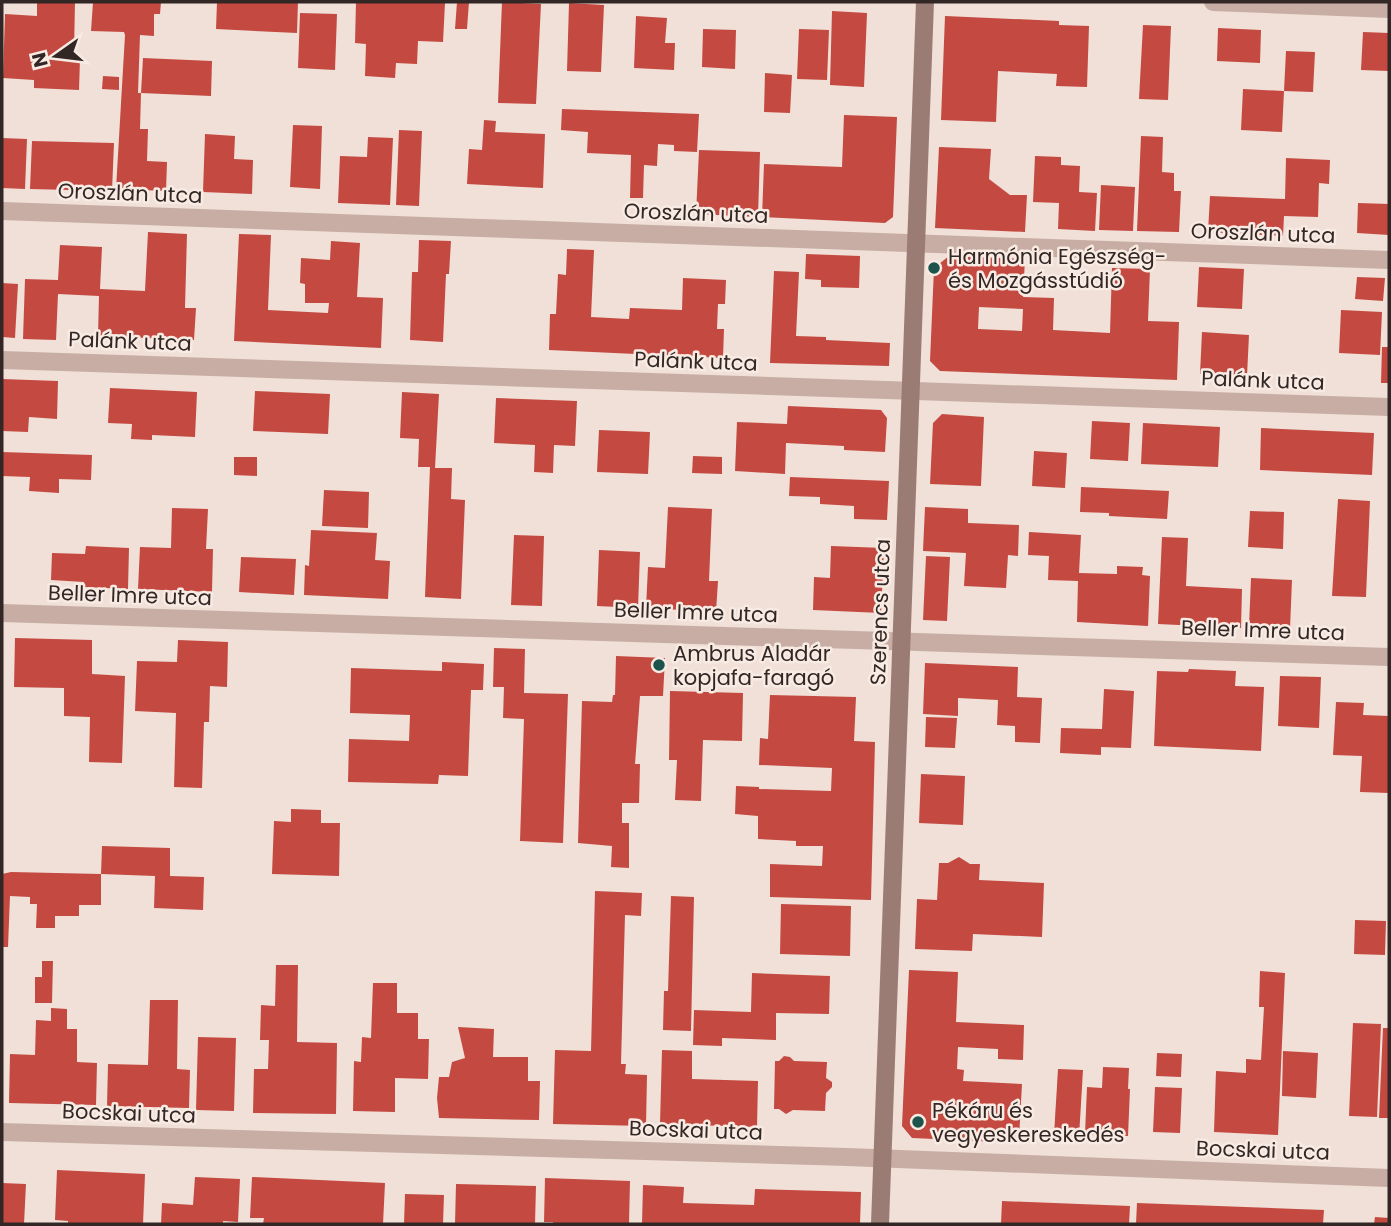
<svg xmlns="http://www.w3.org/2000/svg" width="1391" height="1226" font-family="Poppins,sans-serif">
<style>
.building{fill:#c44941;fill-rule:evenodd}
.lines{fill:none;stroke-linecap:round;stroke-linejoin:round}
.street{stroke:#c8ada4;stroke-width:18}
.secondary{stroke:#9b7c75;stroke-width:18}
.poi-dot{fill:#1c544d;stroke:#f8ebe3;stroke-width:2.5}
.labels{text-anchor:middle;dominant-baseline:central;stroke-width:5;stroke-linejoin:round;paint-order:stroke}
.street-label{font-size:21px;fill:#332725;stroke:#f8ebe3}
.poi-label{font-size:21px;fill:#332725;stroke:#f8ebe3;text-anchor:start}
</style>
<rect width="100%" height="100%" fill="#f0e0d7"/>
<!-- building -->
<g class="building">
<polygon points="37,2 75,2 74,52 61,52 61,58 80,59 79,90 34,88 34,80 3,78 5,14 37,16"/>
<polygon points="93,2 161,2 160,14 154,14 154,36 140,35 138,93 141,93 140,129 148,129 147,161 167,162 166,191 116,189 125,35 124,32 91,31"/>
<polygon points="217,2 298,2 297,33 216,29"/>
<polygon points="356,2 445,3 443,42 418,41 417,64 396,63 395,78 365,76 366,44 355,43"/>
<polygon points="457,2 469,2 467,29 455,29"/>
<polygon points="502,2 541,4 536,104 498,103"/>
<polygon points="569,3 604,5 601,72 567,71"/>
<polygon points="832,11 867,13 864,87 830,85"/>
<polygon points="300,13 337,14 335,70 298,68"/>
<polygon points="636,16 667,18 665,43 675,43 674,70 634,68"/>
<polygon points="945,16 1059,21 1059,25 1089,26 1087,87 1056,86 1057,74 998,71 996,122 941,120"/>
<polygon points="1143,25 1171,26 1168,100 1139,99"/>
<polygon points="1218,28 1261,30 1260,63 1217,61"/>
<polygon points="703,29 736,30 735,69 702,67"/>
<polygon points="799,29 829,30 827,80 797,79"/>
<polygon points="1363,32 1389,33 1389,71 1361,70"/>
<polygon points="1286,51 1315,52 1313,92 1284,91"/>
<polygon points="143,58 212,61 211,96 141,93"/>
<polygon points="765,73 792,75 790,113 764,112"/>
<polygon points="103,76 119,77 119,90 102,89"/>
<polygon points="1243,89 1284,91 1282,132 1241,130"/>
<polygon points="562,109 699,114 697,152 674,151 674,145 658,144 657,166 644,165 643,198 630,198 631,155 587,153 588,132 561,130"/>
<polygon points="844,115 897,117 893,217 885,223 762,217 764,164 842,167"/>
<polygon points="484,120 496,121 495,132 545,134 543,188 467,184 469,149 482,150"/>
<polygon points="293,125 322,126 320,189 290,187"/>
<polygon points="399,130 422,131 419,206 396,205"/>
<polygon points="205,134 235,136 234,159 253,160 252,194 203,192"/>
<polygon points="1141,136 1163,137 1162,172 1174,173 1174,191 1181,191 1179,232 1137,231"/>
<polygon points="368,137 393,138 390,205 338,203 340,156 367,157"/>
<polygon points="2,138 27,139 25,189 2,188"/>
<polygon points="32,141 114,143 112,191 30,189"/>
<polygon points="939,147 991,149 989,179 1010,195 1027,195 1025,232 935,228"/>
<polygon points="699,150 760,152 758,217 696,214"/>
<polygon points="1035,156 1061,157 1061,165 1080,166 1079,192 1097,193 1095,231 1058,229 1059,203 1033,202"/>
<polygon points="1286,158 1330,160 1329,184 1319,183 1318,217 1284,216 1283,236 1208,232 1210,196 1285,199"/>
<polygon points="1101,185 1135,187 1133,231 1099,230"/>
<polygon points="1358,203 1389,204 1389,235 1357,233"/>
<polygon points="148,232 187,234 185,308 196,308 194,340 98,336 99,296 58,294 56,340 23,339 25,279 58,280 60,245 102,247 100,289 145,291"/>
<polygon points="239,234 271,235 268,310 328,313 329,303 305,303 305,284 300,283 301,258 330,260 331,241 360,243 357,297 383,298 381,348 234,341"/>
<polygon points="419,240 451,241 449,274 446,274 443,342 410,340 412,272 418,272"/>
<polygon points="567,249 594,250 591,317 629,319 630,308 682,310 683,278 726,280 725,304 718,304 717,329 724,329 723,358 549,350 550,314 556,314 558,274 566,275"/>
<polygon points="806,254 860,256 859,288 821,287 821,280 805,279"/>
<path d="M949,256L1025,259L1023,297L1054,298L1053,330L1110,333L1112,268L1150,269L1148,321L1179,322L1177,380L940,371L930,361L934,268ZM979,307L1023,309L1022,331L978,329Z"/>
<polygon points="1199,267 1244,269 1242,309 1197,307"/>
<polygon points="774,271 799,272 796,336 826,337 826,340 890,343 889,366 770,363"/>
<polygon points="1357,277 1385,278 1383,301 1355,299"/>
<polygon points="2,283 18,284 15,338 2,337"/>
<polygon points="1341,310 1382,312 1380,355 1339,353"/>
<polygon points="1202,332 1249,335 1247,376 1200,374"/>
<polygon points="1382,347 1389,347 1389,383 1381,383"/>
<polygon points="2,379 58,381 57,419 29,417 28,432 2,431"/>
<polygon points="110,388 197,392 195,437 152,435 152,440 131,439 132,424 108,423"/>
<polygon points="255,391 330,394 328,434 253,431"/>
<polygon points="402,392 439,394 435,468 452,468 451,499 465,500 461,599 425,597 430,467 418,467 419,439 400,438"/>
<polygon points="496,398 577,401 575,446 554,445 553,473 534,472 535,445 494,443"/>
<polygon points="788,406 881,410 887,418 885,452 844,450 844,446 786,443 785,474 735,471 737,422 787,424"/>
<polygon points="942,414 984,417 981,486 930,484 933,423"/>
<polygon points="1092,421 1130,423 1128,461 1090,459"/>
<polygon points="1143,423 1220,427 1218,467 1141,464"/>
<polygon points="1261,428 1374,433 1372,475 1260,470"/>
<polygon points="599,430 650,432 648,474 597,472"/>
<polygon points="1034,451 1067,453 1065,488 1032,486"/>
<polygon points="2,452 92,455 91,480 59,479 59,493 29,491 30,477 2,476"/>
<polygon points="693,456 722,457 722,474 692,473"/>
<polygon points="234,457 257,457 257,476 234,475"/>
<polygon points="790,477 889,481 887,520 854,519 854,506 820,504 820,497 789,496"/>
<polygon points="1081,487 1169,491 1167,519 1109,516 1109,513 1080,512"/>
<polygon points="324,490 369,492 368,528 322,526"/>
<polygon points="1338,499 1370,501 1366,597 1332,596"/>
<polygon points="668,507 712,509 709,581 718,581 716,612 646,608 648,567 665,568"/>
<polygon points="925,507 968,509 968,523 1019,525 1018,556 1008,555 1006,588 964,586 966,553 923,551"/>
<polygon points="172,508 208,509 206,549 213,549 212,592 138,589 140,547 171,548"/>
<polygon points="1250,511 1284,512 1283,549 1248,547"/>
<polygon points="311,530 377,533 375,560 390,561 388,599 304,595 305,565 309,566"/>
<polygon points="1029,532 1081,535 1079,573 1117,574 1117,566 1143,567 1142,575 1150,576 1148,626 1077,622 1078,581 1048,580 1049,556 1028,555"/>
<polygon points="514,535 544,536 542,606 511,605"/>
<polygon points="1162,537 1188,538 1186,586 1242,589 1241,628 1158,624"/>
<polygon points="86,546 129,548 128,589 84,587 84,582 51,580 52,553 85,554"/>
<polygon points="831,546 884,548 881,613 813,610 814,577 830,578"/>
<polygon points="599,550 640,552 638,608 597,606"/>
<polygon points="926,556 950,557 947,621 923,620"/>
<polygon points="241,557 296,559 294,595 239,592"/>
<polygon points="1251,578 1292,580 1290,629 1249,627"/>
<polygon points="15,638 92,640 92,674 125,676 122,763 89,762 90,717 64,716 64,688 14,687"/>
<polygon points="178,640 228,642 227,687 210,686 209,722 204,722 202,788 174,787 176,713 135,711 137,661 177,662"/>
<polygon points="494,648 525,649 524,693 568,694 563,843 520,841 524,719 503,718 504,687 493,687"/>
<polygon points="616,656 665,658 663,696 640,696 635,764 640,764 639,803 622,803 622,823 629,823 629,868 611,867 612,846 578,843 582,701 612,702 613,695 615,695"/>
<polygon points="442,662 484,664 483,690 471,690 468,776 439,775 438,784 348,782 349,739 409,741 410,715 350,713 351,668 442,671"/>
<polygon points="925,663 1018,667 1017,697 1042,698 1040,743 1015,742 1015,726 997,725 998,700 958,698 958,716 923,714"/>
<polygon points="1189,669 1236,671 1235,686 1264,687 1261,751 1154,746 1157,671 1188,672"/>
<polygon points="1280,676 1321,677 1319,728 1278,726"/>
<polygon points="1104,689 1134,691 1131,748 1101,747 1101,755 1060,753 1061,728 1102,729"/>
<polygon points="670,691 743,693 742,741 703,740 701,801 675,800 677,760 669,760"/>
<polygon points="770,695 856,697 854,741 875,742 871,900 770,897 770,864 822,866 823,846 796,846 796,841 758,839 758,816 735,814 736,786 759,787 759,789 831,791 832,768 759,765 760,738 768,739"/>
<polygon points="1336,702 1364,703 1363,715 1389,716 1389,793 1360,792 1362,756 1333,755"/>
<polygon points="926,717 957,718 955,748 925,747"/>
<polygon points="921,774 965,776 963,825 919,823"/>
<polygon points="291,809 321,810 321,823 340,823 339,876 272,874 274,821 291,822"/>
<polygon points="102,846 170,848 170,876 204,877 203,910 154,908 155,876 101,874"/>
<polygon points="959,857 970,864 980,864 979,880 1044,883 1042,937 973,934 972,951 915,949 917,899 937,900 939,863 948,863"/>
<polygon points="11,872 101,874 101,905 79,905 79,916 55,916 55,928 36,928 37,904 30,904 30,897 10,896 8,947 2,947 2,874"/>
<polygon points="595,891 642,893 641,916 625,915 621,1064 626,1064 625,1074 647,1075 646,1126 553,1124 555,1050 591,1051"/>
<polygon points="671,896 694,897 691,1031 663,1030 664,991 668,991"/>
<polygon points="781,904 851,906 850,956 780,954"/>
<polygon points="1355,920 1386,921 1385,955 1354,954"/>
<polygon points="42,961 53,961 52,1003 35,1003 35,977 42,977"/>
<polygon points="276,965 298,965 297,1042 337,1043 336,1114 253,1113 254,1069 268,1069 269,1040 260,1040 261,1005 275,1006"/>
<polygon points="909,970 958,972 956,1022 1024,1025 1023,1060 998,1059 998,1049 958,1047 957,1069 964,1070 963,1081 1022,1084 1019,1138 999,1137 999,1142 912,1138 902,1126"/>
<polygon points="1260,971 1285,973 1278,1135 1214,1132 1216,1071 1246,1073 1246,1059 1261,1060 1264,1007 1259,1007"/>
<polygon points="752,973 830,976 829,1014 776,1013 776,1040 722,1038 722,1046 693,1045 694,1010 751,1012"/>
<polygon points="373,983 397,983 397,1013 418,1013 418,1039 429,1039 428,1079 395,1078 395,1112 353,1111 354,1061 361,1062 362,1037 371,1038"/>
<polygon points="150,1000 178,1000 177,1069 190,1070 189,1108 107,1106 108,1064 148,1065"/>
<polygon points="51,1008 67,1009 67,1029 77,1029 77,1062 97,1063 96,1105 9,1103 10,1054 35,1055 36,1020 51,1021"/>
<polygon points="1353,1023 1381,1024 1377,1117 1349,1116"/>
<polygon points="458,1027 494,1029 493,1057 528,1057 528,1081 540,1081 539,1120 439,1118 437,1098 439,1077 449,1077 452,1062 465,1058"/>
<polygon points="1383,1028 1389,1028 1389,1118 1379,1118"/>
<polygon points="198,1037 236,1038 234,1111 196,1110"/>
<polygon points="662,1050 692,1051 692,1079 758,1081 757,1127 660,1124"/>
<polygon points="1283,1051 1318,1053 1316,1098 1282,1096"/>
<polygon points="1157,1053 1182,1054 1181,1077 1156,1076"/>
<polygon points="784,1056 790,1057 794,1061 827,1062 826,1078 832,1082 832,1087 826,1093 825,1111 793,1110 786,1114 779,1109 774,1109 775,1061 779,1061"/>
<polygon points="1103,1067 1129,1068 1128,1089 1130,1089 1128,1136 1085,1134 1087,1087 1102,1088"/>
<polygon points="1058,1069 1083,1070 1079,1137 1054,1135"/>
<polygon points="1155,1087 1182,1088 1180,1133 1153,1132"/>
<polygon points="57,1170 145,1174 143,1224 68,1224 68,1221 55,1220"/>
<polygon points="195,1177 240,1179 238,1222 223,1221 223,1224 161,1224 162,1203 193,1205"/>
<polygon points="252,1177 385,1183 383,1224 263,1224 264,1218 250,1218"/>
<polygon points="545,1178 630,1181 629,1224 553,1224 553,1222 544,1222"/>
<polygon points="2,1183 26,1184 24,1224 2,1224"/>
<polygon points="456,1184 536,1186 535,1224 455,1224"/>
<polygon points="643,1185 684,1187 683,1203 754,1205 755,1189 861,1192 860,1224 642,1224"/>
<polygon points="405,1194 444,1195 443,1224 404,1224"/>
<polygon points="1002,1201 1130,1206 1129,1224 1001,1224"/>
<polygon points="1137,1203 1324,1210 1323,1224 1136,1224"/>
<polygon points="1375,1217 1389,1218 1389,1224 1374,1224"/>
</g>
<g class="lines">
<!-- street -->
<g class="street">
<polyline points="1213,2 1389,9"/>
<polyline points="2,211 1389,260"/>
<polyline points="2,360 1389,407"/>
<polyline points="2,613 1389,657"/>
<polyline points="2,1132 847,1157 1389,1178"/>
</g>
<!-- secondary -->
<polyline class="secondary" points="880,1224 925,2"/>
</g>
<!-- markers -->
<g class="poi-dot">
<circle cx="934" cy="268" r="7"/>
<circle cx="659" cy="665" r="7"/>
<circle cx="918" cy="1122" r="7"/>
</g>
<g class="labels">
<!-- street labels -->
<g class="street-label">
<text transform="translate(130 193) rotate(2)">Oroszlán utca</text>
<text transform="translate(696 213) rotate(2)">Oroszlán utca</text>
<text transform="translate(1263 233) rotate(2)">Oroszlán utca</text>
<text transform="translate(130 341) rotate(2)">Palánk utca</text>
<text transform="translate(696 361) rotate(2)">Palánk utca</text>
<text transform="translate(1263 380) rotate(2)">Palánk utca</text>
<text transform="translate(130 595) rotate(2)">Beller Imre utca</text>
<text transform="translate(696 612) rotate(2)">Beller Imre utca</text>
<text transform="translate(880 612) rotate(-88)">Szerencs utca</text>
<text transform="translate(1263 630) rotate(2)">Beller Imre utca</text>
<text transform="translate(129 1113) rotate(2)">Bocskai utca</text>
<text transform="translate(696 1130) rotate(2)">Bocskai utca</text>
<text transform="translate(1263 1150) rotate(2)">Bocskai utca</text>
</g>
<!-- poi labels -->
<g class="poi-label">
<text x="948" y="256">Harmónia Egészség-<tspan x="948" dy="24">és Mozgásstúdió</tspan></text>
<text x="673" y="653">Ambrus Aladár<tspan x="673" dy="24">kopjafa-faragó</tspan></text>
<text x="932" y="1110">Pékáru és<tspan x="932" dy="24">vegyeskereskedés</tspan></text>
</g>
</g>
<!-- border -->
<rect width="1391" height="1226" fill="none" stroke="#332725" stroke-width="7"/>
<!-- north arrow -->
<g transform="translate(56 56) rotate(256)" stroke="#f8ebe3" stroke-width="5" paint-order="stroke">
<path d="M0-5L12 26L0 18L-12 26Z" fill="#332725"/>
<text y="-10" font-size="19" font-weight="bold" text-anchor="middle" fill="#332725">N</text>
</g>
</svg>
